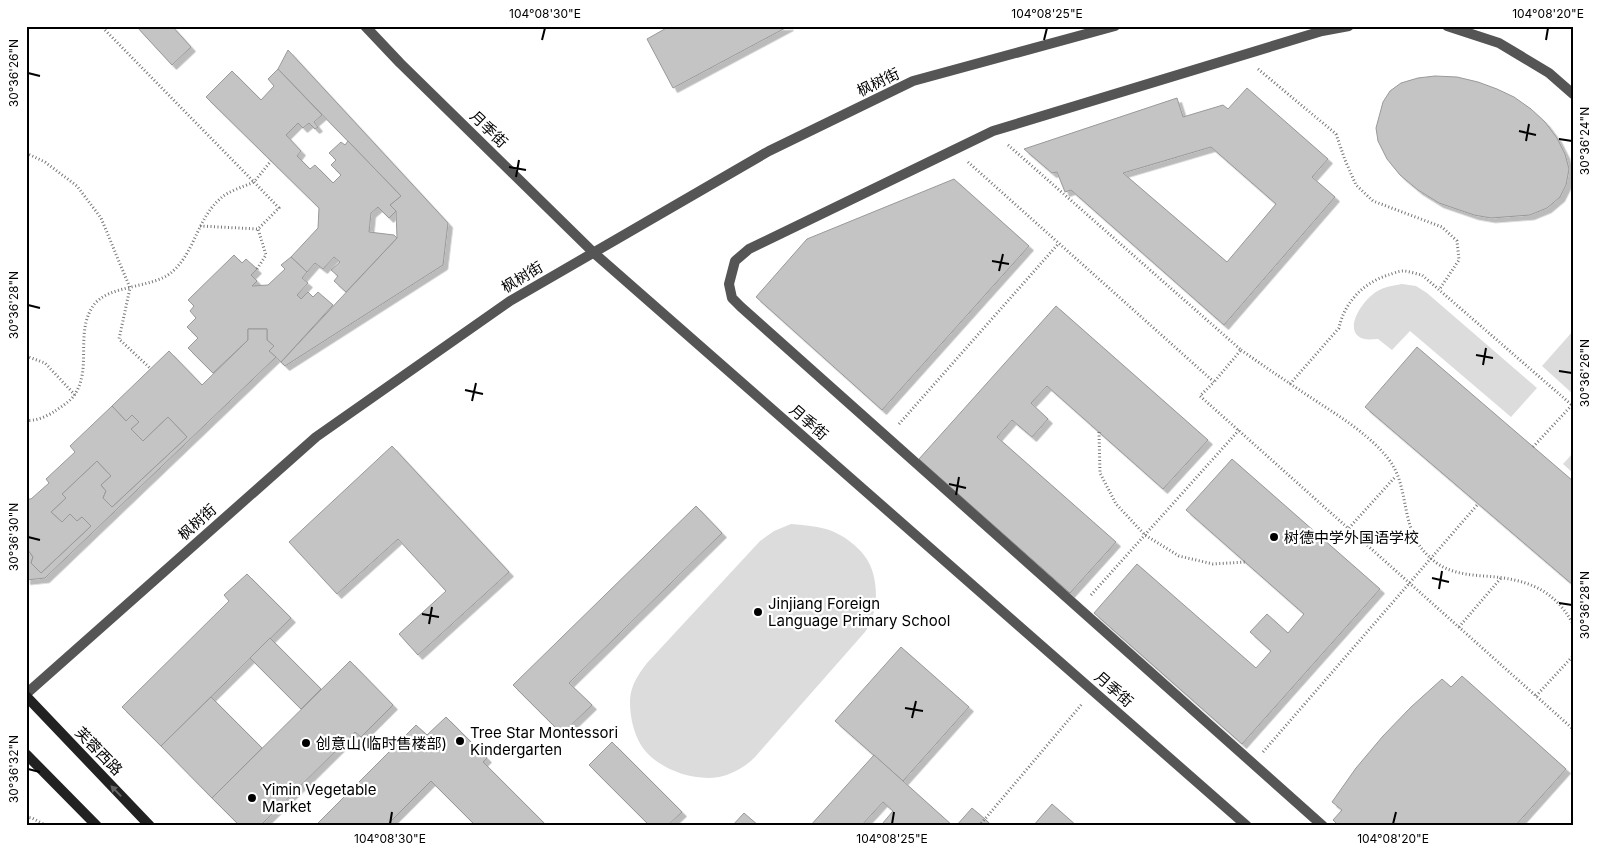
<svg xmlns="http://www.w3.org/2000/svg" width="1599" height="852" font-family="Inter,'Noto Sans SC',sans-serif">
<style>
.green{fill:#dcdcdc}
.building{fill:#c4c4c4;stroke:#999;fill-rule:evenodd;filter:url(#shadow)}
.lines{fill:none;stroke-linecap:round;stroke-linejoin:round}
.path{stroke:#777;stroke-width:3;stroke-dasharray:1 2.5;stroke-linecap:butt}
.service{stroke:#555;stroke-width:10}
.minor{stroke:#555;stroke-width:10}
.tertiary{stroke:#555;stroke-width:10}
.secondary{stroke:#222;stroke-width:10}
.oneway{fill:#646464}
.ticks{fill:none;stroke:#000;stroke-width:2}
.poi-dot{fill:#000;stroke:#fff;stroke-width:2}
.labels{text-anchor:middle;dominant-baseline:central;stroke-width:4.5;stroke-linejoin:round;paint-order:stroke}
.street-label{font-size:15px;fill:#000;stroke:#fff}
.poi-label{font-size:15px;fill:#000;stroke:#fff;text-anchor:start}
.neatline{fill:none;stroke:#000;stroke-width:2}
.ticks-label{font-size:12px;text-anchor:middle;fill:#000}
</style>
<defs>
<filter id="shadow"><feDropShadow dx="4.5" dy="4.5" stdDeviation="0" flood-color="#0004"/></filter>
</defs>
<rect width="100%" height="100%" fill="#fff"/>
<!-- green -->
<g class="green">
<path d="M1402,284L1416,286L1427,293L1537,388L1511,417L1410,331L1392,350L1378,339C1372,339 1364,341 1358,336C1346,325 1363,302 1372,295C1381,287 1391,286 1402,284Z"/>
<polygon points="1573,331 1573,394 1542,366"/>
<polygon points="1573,453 1573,473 1563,464"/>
<path d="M791,524C803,525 814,526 826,529C843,534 863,549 870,565C877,580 878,603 872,618C870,623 868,628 865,632L755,757C745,767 733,774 719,777C695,781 665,771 648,754C638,744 633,729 631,716C630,708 629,697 632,689C635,679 641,671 647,663L760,541L774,531Z"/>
</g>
<!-- building -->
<g class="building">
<polygon points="136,26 172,26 191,47 172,65"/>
<polygon points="670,26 789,26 673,88 647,39"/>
<polygon points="288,50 448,223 443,265 285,366 281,362 397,238 396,211 390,205 401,196 278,69"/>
<polygon points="278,69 322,115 314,122 318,127 315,129 309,123 303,128 298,123 286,135 301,151 297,156 310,169 315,165 333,183 341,175 331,165 336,160 329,153 341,142 345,145 348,141 401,196 390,205 396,211 389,218 378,207 371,213 369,232 394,235 397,238 346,292 334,281 338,276 331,270 340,262 334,257 323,269 315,263 307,272 291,257 318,228 319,208 206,97 232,71 261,100 274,86 268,79"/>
<polygon points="1435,76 1457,77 1478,82 1497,89 1514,97 1531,109 1545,122 1557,138 1565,154 1569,169 1566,185 1560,197 1547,208 1530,215 1491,218 1474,215 1439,203 1418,190 1400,175 1387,159 1378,141 1376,128 1383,102 1390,91 1401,83 1418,78"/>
<path d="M1247,88L1328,159L1312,177L1335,197L1224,325L1071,190L1065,192L1057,172L1052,173L1024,149L1177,98L1183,117L1223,105L1228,109ZM1211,147L1276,204L1227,262L1123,173Z"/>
<polygon points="954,179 1029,246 882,410 756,297 807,239"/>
<polygon points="234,255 242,263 246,259 257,269 251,275 257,281 252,286 268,285 285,269 281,265 291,257 307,272 302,278 308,283 297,295 301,299 308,292 313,297 318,292 333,305 281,362 269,351 274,346 267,340 267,329 248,329 248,340 213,373 188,348 198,338 187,327 196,318 190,311 194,306 188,300"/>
<polygon points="1056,306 1208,440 1163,489 1047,386 1031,403 1048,419 1032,437 1012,420 997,437 1116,542 1070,593 919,459"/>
<polygon points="248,329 267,329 267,340 274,346 269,351 276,357 45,578 26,580 26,550 28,550 33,557 31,563 41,573 91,526 82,517 77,521 70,514 62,522 51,512 66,498 62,494 97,461 111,476 101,485 106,491 103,498 112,507 187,437 168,417 143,441 131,429 139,422 132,415 126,421 112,406 169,351 202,385 248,340"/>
<polygon points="1417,347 1573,481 1573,585 1365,407"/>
<polygon points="112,406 126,421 132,415 139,422 131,429 143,441 168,417 187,437 112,507 103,498 106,491 101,485 111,476 97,461 62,494 66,498 51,512 62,522 70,514 77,521 82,517 91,526 41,573 31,563 33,557 28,550 26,550 26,499 31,499 49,483 46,479 75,452 70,446"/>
<polygon points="392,446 509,572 418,655 399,634 446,591 398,539 337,594 289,542"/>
<polygon points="1232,459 1380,589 1242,744 1094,613 1137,564 1256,668 1271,651 1250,632 1267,614 1288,633 1304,614 1186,510"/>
<polygon points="696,506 722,533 569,683 592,705 562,734 513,685"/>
<polygon points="247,574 291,618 161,746 122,707 229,601 224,595"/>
<polygon points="270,638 321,689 301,709 250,658"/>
<polygon points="901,647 969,707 903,781 835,721"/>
<polygon points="350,661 393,705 361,737 355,732 260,826 240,826 212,798"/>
<polygon points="1462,676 1566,769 1515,826 1339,826 1333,820 1342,810 1332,802 1356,768 1383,736 1411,707 1442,679 1451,687"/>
<polygon points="211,697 262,748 212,798 161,746"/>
<polygon points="446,717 487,758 483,762 545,824 544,826 476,826 431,781 386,826 315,826 416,725 427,735"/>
<polygon points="612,742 682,812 667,826 650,826 589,765"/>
<polygon points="874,755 903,781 953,826 884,826 882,824 893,811 883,802 861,826 810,826"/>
<polygon points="1052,804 1077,826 1033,826"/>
<polygon points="972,808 985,819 992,826 956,826"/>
<polygon points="744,813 759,826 732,826"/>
</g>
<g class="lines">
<!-- path -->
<g class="path">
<polyline points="1258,69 1336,134 1345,160 1356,185 1373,201 1442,227 1457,241 1459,260 1439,290"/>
<polyline points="1008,145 1241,350 1214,382"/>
<polyline points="26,153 45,162 77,186 101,218 130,288 119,339 151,369"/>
<polyline points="968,162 1214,382 1200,396 1573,729"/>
<polyline points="200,226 258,229"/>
<polyline points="257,269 266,255 258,229 279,208 254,182 271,161"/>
<path d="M1241,350C1265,367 1289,383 1313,399C1339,416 1367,433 1387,457C1414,490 1395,534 1438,564C1452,573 1468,575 1485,576C1524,579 1553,587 1573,624"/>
<polyline points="26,356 45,363 75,395"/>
<path d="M1290,384L1339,328C1344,303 1363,283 1388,275C1392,274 1398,271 1403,271C1409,271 1416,274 1422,275L1573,406"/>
<path d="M26,420C34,422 48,416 55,411C61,407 71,401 75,394C92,368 75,333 93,306C108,284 152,289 172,272C195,252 197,219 220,199C228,191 243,187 254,182L101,26"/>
<polyline points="899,424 1059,243"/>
<polyline points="1099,432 1100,473 1116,504 1145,535 1179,556 1213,564 1245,562"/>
<polyline points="1533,447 1572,405"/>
<polyline points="1349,528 1396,476"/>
<polyline points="1091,595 1239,430"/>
<polyline points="1459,627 1501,578"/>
<polyline points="1536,696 1573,656"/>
<polyline points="1263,752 1478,504"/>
<polyline points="26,817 32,818 47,826"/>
<polyline points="979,826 1082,704"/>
</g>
<!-- service -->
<g class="service">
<polyline points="1447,26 1499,43 1549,73 1573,94"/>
<polyline points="1323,826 741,307 732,298 729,284 735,261 749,249 993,131 1322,31 1349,26"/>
</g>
<!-- minor -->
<polyline class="minor" points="365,26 400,63 594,253 1247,826"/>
<!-- tertiary -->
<polyline class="tertiary" points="26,694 316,437 510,301 769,151 913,81 1115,26"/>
<!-- secondary -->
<g class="secondary">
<polyline points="26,696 150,826"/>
<polyline points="26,754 97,826"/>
</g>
</g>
<!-- one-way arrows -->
<defs><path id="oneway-solid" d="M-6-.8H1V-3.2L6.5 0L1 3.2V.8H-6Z" transform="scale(1.25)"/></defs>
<use class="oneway" href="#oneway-solid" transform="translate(116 791) rotate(-134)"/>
<!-- ticks -->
<path class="ticks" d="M542,40L545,28M1044,40L1047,28M1546,40L1548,28M28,73L40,76M1519,131L1536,135M1559,139L1572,141M1526,141L1529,124M509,167L526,170M516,177L519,160M992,261L1009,264M999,271L1003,254M28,305L40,308M1476,355L1493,358M1483,365L1486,348M1559,371L1572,373M465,390L483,394M472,401L476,383M949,484L966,488M956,495L959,477M28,537L40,540M1432,578L1449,582M1439,589L1442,571M1559,603L1572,605M422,614L439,617M429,624L432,607M905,708L923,711M912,718L916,701M28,769L40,772M390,824L392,812M892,824L894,812M1393,824L1396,812"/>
<!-- markers -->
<g class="poi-dot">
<circle cx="1274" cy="537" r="5"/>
<circle cx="758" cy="612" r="5"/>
<circle cx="460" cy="741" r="5"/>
<circle cx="306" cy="743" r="5"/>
<circle cx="252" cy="798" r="5"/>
</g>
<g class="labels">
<!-- street labels -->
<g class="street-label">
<text transform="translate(878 82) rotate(-26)">枫树街</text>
<text transform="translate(489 129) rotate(44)">月季街</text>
<text transform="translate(522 277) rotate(-31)">枫树街</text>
<text transform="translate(809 422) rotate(41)">月季街</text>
<text transform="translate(197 522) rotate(-42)">枫树街</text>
<text transform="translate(1114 689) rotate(41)">月季街</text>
<text transform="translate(99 751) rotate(46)">芙蓉西路</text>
</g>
<!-- poi labels -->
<g class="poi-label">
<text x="1284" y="537">树德中学外国语学校</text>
<text x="768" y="603">Jinjiang Foreign<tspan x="768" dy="17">Language Primary School</tspan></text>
<text x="470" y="732">Tree Star Montessori<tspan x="470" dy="17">Kindergarten</tspan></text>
<text x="316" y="743">创意山(临时售楼部)</text>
<text x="262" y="789">Yimin Vegetable<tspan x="262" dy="17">Market</tspan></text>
</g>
</g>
<!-- border -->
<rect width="1599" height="852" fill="none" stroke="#ffffff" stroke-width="55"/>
<rect x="28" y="28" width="1544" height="796" class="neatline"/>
<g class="ticks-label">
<text x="545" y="18">104°08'30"E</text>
<text x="1047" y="18">104°08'25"E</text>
<text x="1548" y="18">104°08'20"E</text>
<text transform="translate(14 73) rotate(-90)" y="4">30°36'26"N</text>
<text transform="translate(1585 141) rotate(-90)" y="4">30°36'24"N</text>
<text transform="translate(14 305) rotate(-90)" y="4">30°36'28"N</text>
<text transform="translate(1585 373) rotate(-90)" y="4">30°36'26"N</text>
<text transform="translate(14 537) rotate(-90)" y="4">30°36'30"N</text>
<text transform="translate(1585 605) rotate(-90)" y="4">30°36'28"N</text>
<text transform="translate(14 769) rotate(-90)" y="4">30°36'32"N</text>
<text x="390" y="843">104°08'30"E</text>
<text x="892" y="843">104°08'25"E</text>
<text x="1393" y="843">104°08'20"E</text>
</g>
</svg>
